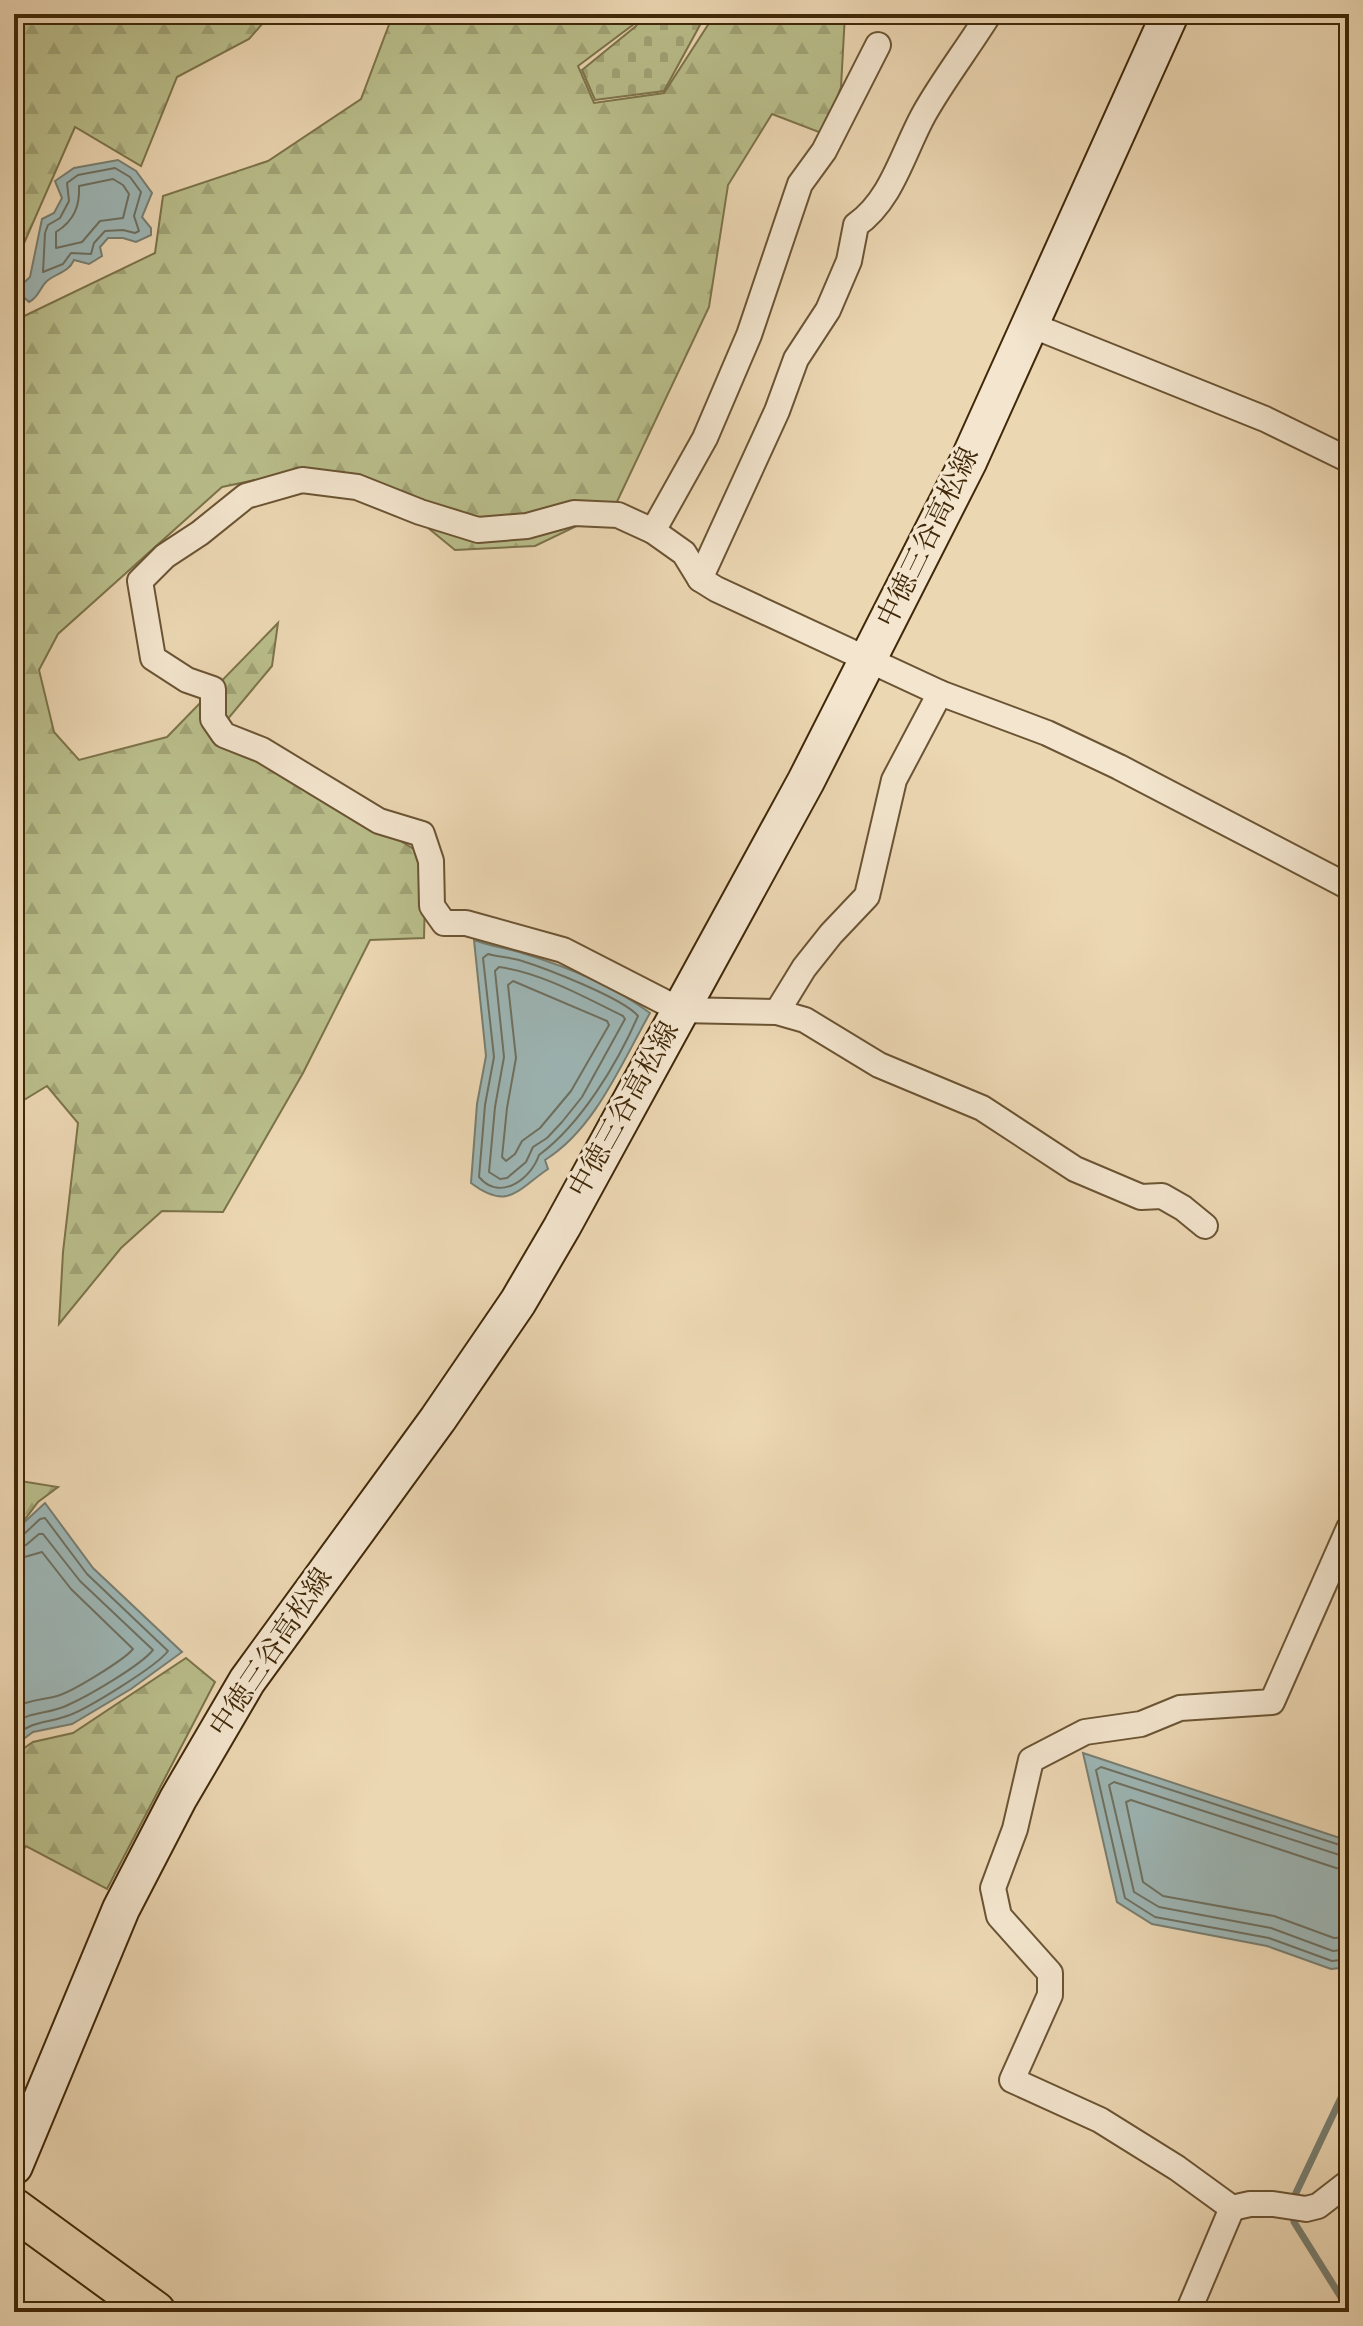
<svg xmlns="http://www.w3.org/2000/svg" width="1363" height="2326" font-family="'IM FELL English','Noto Serif JP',serif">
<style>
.forest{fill:url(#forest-firs);stroke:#7c734a;stroke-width:2}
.cemetery{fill:url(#cemetery-stones);stroke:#7c734a;stroke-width:2}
.water{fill:#9db7b7;stroke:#787e71;stroke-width:2}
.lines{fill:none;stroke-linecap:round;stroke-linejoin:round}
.shore{stroke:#6e7060;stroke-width:2}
.stream{stroke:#787e71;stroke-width:7}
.minor-casing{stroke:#6b5433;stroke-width:28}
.secondary-casing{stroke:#402808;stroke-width:40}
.primary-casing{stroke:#402808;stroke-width:44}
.minor{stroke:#f3e5ce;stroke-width:24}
.secondary{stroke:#f3e5ce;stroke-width:36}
.primary{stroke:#ecd7b3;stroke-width:40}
.labels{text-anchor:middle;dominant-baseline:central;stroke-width:6;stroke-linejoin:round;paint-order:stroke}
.street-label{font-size:28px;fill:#402808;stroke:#f3e5ce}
</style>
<defs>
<pattern id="forest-firs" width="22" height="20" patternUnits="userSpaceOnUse" patternTransform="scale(2)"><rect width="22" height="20" fill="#b9be8b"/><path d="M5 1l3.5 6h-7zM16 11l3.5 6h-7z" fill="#a0a376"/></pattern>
<pattern id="cemetery-stones" width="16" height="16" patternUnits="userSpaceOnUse" patternTransform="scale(2)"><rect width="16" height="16" fill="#b9be8b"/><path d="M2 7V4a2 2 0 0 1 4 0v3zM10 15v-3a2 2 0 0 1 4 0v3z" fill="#a0a376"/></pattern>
</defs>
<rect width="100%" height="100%" fill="#ecd7b3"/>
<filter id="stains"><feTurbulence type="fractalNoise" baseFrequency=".0025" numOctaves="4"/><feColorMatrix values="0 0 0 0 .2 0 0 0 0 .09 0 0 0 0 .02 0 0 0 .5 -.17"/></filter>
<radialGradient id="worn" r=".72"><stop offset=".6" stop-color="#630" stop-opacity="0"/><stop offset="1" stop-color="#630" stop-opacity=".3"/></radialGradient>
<!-- forest -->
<g class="forest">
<polygon points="14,14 271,14 249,39 177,77 141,166 75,127 14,266"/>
<polygon points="393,14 638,14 634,24 578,66 594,103 664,93 715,14 845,14 841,87 824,134 772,114 728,185 709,307 614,508 535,546 455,550 400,505 303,470 222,487 58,634 39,670 54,732 79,760 167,737 278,623 272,666 221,727 426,857 424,938 370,940 303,1073 223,1212 162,1211 121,1248 59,1324 63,1252 78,1123 47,1086 14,1106 14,314 16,320 155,253 163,196 268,161 361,99"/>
<polygon points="14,1480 58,1487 38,1502 14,1534"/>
<polygon points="186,1658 215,1682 107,1889 26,1846 14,1866 14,1755 33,1742 73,1733"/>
</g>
<!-- cemetery -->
<polygon class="cemetery" points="643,14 706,14 664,91 595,100 582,70 636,26"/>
<!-- water -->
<g class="water">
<path d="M118,160L136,171L152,193L142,217L151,228V235L136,242L123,238H108L100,247L102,256L89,264L74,260C68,273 58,272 47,281C39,288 40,296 29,302L16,290L30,277L42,219L54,213L62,198L55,181L74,168Z"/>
<path d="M474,940C490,946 506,948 522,953C565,966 614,986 650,1013C621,1064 595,1129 545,1160L548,1169C517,1190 508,1211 471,1183L477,1104L486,1056Z"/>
<polygon points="45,1503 93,1568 182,1652 131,1689 72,1724 33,1732 14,1746 14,1536 18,1528"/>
<polygon points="1083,1753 1349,1841 1349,1967 1331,1969 1267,1946 1152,1924 1117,1902"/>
</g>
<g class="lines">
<!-- shore -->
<g class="shore">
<polygon points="115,168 130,177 141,192 134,216 139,231 135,233 123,230 105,231 94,243 91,254 71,253 63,264 43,272 45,233 48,225 60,218 69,201 67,183 78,175"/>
<path d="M113,179L123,185L129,194L123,218L100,221L82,242L56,248V232C74,221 80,206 79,186Z"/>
<path d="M488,954C498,957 509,957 519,960C545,968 623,998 638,1016C617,1064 581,1124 539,1155C531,1179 500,1202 479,1177L485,1105L494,1057L483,958Z"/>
<path d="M499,967C542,973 584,997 623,1016L625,1019L582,1097L562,1122L547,1138L533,1147L526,1162L507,1178L500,1179L489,1172L495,1107L504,1057L495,971Z"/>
<polygon points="513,981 607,1021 609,1025 571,1091 540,1128 522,1141 515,1154 506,1161 502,1157 507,1108 516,1058 508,985"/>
<path d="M14,1538L22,1536L40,1519L45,1518L87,1574L168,1651C157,1666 86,1710 67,1716C44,1724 35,1720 14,1736"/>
<path d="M14,1548L26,1545L39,1534H43L80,1581L153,1650C140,1666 88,1696 68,1705C50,1714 31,1711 14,1723"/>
<path d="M14,1560L42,1552L71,1589L133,1649C124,1660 72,1692 57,1696C42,1700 27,1700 14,1708"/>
<polyline points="1349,1848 1101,1767 1096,1770 1125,1898 1155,1917 1269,1938 1332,1961 1349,1959"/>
<polyline points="1349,1858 1114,1782 1109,1785 1134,1892 1159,1907 1271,1928 1333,1951 1349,1949"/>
<polyline points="1349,1870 1336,1868 1131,1800 1126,1802 1143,1882 1163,1896 1274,1916 1334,1938 1349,1937"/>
</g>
<!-- stream -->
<polyline class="stream" points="1349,2081 1295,2195 1294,2222 1349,2310"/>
<defs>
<g id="minor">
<polyline points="1031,325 1265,419 1349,460"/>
<polyline points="653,531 705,438 749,335 800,184 824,151 878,45"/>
<path d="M700,579L777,411L796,359L828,310L849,261L856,225C892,200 903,152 924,114C943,80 968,48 989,14"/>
<polyline points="777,1012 804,968 831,934 867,896 894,780 940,693"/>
<polyline points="1205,1226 1183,1208 1162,1196 1141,1197 1075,1169 982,1108 879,1065 805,1020 777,1012 680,1010 563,950 466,923 444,923 432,906 431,861 422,834 379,821 262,750 224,735 213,719 213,689 187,680 153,658 140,581 165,556 200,533 246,496 302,480 357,487 420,512 478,530 527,526 574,513 618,515 653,531 684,553 700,579 716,589 940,693 1047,733 1119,767 1349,887"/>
<polyline points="1349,1528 1272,1702 1180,1708 1141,1724 1085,1732 1031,1760 1015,1829 993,1888 999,1916 1050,1973 1050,1995 1012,2080 1100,2120 1177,2168 1232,2208 1250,2204 1273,2204 1306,2209 1318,2206 1349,2182"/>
<polyline points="1188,2312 1232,2208"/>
</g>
<polyline id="secondary" points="14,2166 121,1909 178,1799 247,1681 438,1419 518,1302 562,1227 806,781 968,462 1170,14"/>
<polyline id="primary" points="14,2209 155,2312"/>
</defs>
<!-- minor casing -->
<use href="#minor" class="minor-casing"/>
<!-- secondary casing -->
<use href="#secondary" class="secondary-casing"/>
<!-- primary casing -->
<use href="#primary" class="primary-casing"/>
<!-- minor -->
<use href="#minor" class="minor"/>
<!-- secondary -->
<use href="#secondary" class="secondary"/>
<!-- primary -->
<use href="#primary" class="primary"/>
</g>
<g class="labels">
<!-- street labels -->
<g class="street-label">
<text transform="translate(929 538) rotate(-64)">中徳三谷高松線</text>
<text transform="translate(625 1110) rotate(-61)">中徳三谷高松線</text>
<text transform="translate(272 1653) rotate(-56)">中徳三谷高松線</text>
</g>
</g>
<!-- margin -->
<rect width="1363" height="2326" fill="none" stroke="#ecd7b3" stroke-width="48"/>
<rect x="16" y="16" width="1331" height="2294" fill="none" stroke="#402808" stroke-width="4"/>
<rect x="24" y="24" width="1315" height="2278" fill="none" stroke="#402808" stroke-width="2"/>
<rect width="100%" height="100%" filter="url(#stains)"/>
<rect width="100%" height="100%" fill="url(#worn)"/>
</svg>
